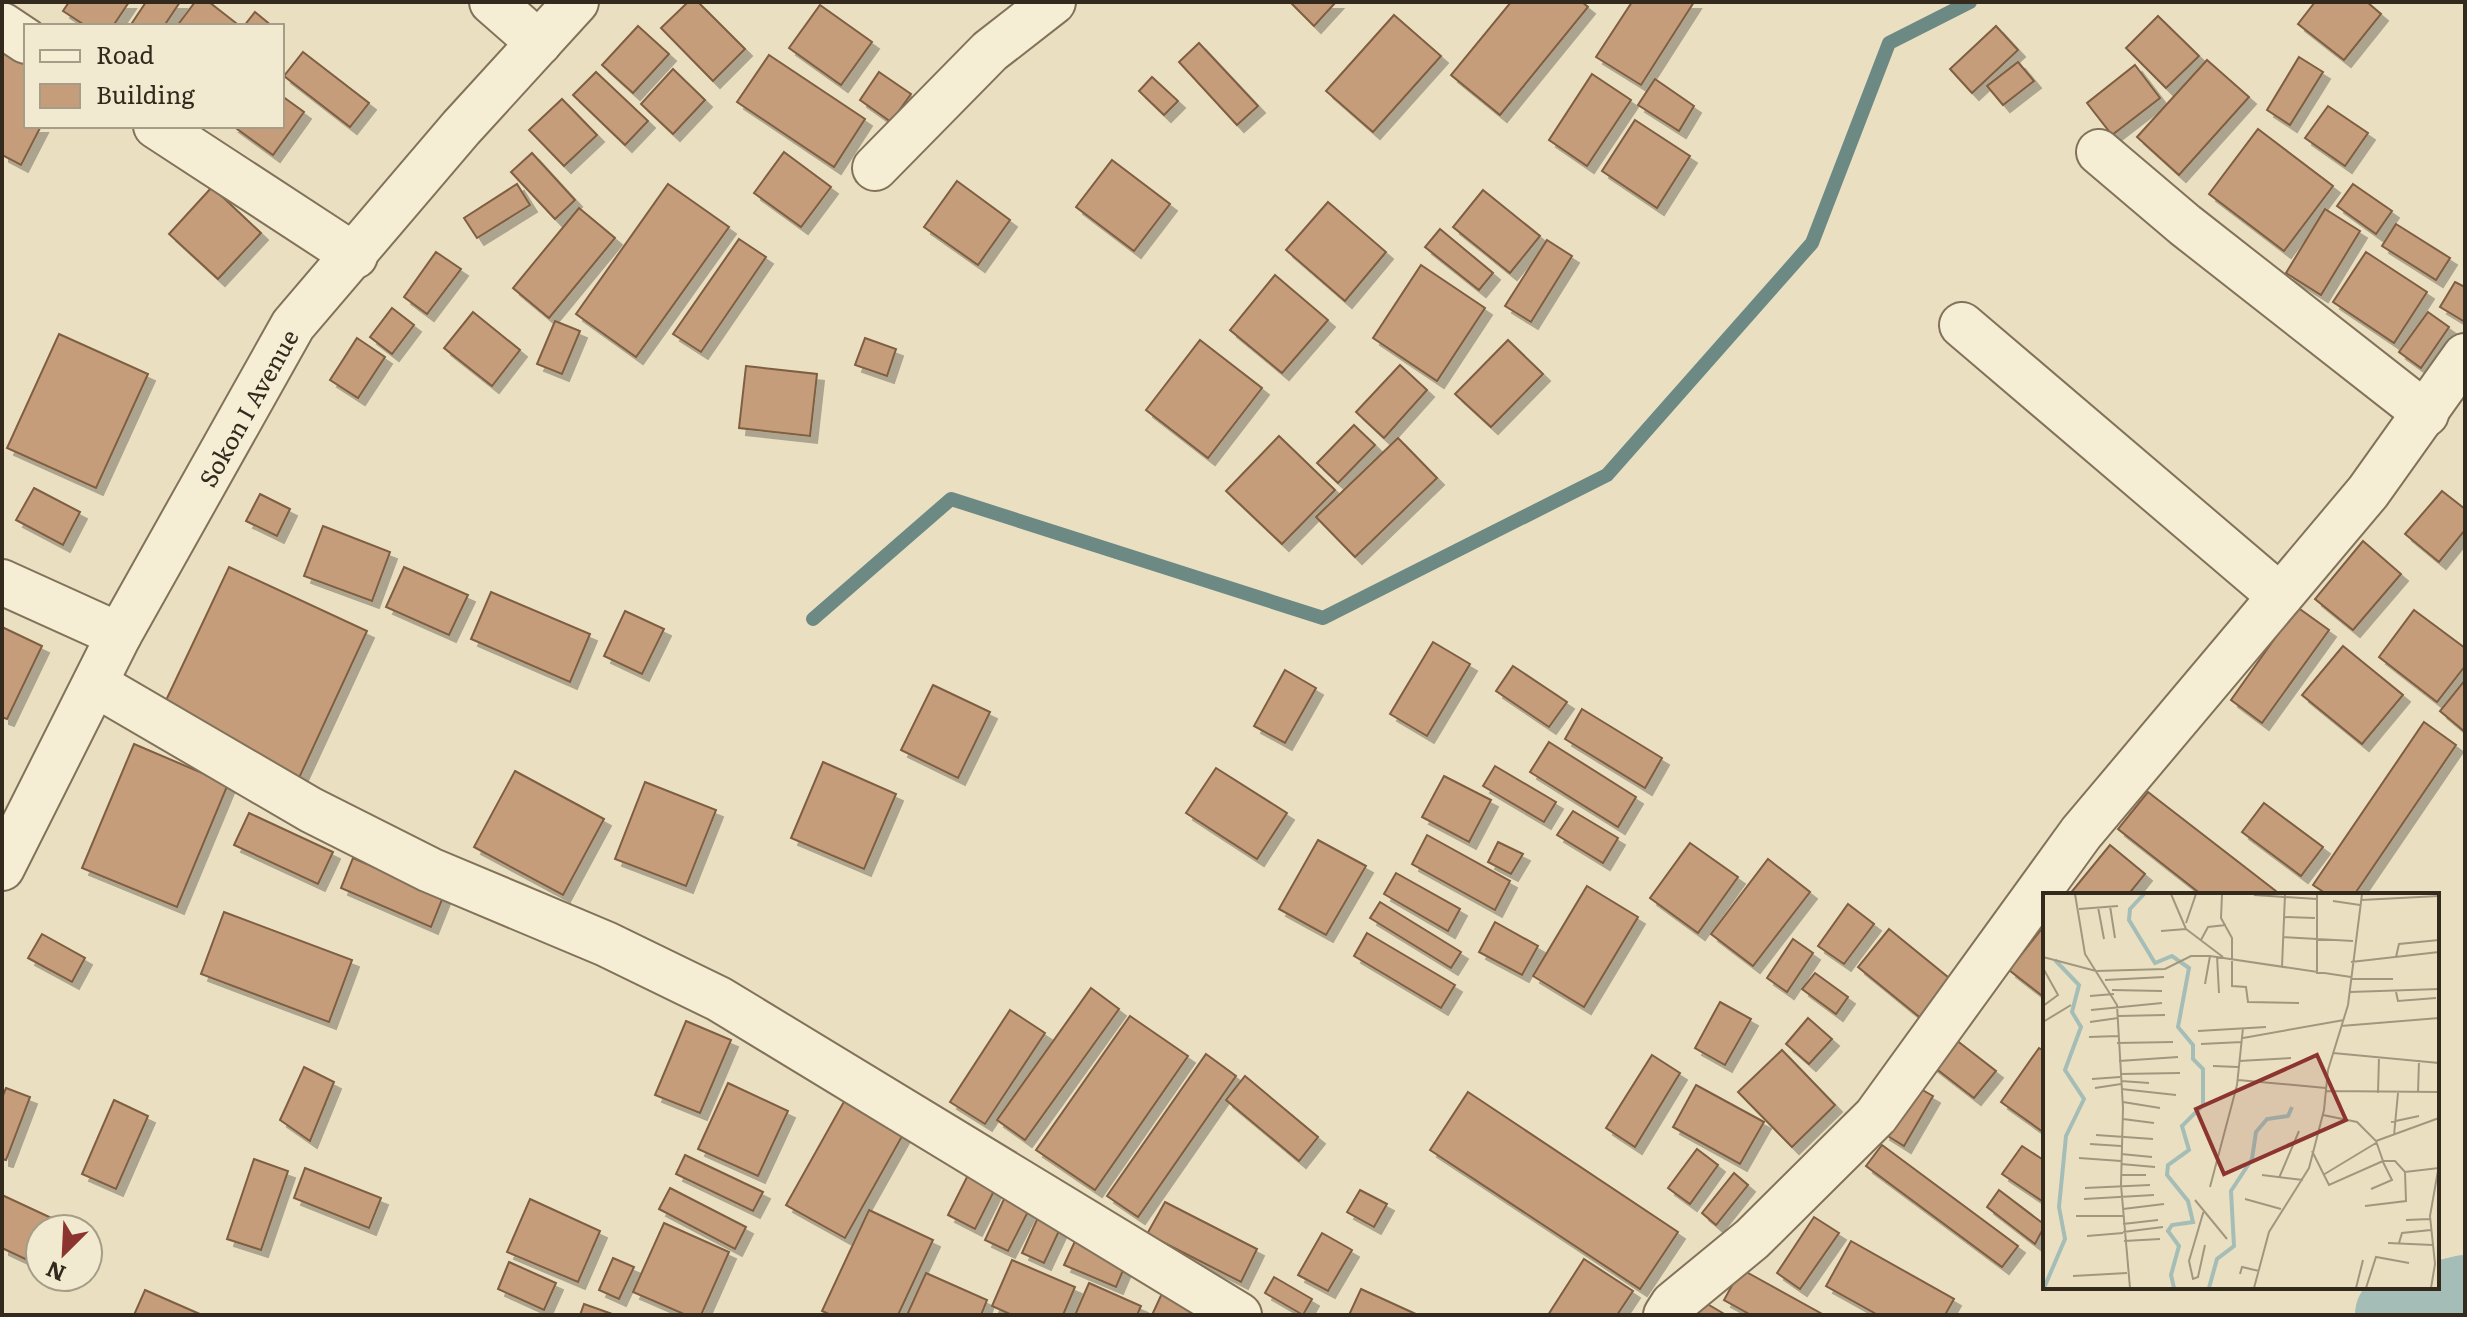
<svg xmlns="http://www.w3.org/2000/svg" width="2467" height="1317" font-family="Literata,serif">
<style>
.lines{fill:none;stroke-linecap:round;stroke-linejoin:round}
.stream{stroke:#6c8984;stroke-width:14}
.river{stroke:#a4bdb7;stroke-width:88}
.building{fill:#c59d7a;stroke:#7f5e42;stroke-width:2;filter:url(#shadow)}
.minor-casing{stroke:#82725a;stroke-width:48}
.minor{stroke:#f5edd4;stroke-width:44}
.labels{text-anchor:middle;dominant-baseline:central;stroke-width:7;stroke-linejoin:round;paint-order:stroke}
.street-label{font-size:24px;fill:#33291d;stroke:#f2ead0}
.inset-river{fill:none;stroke:#a4bdb7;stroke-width:4}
.inset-road{fill:none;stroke:#a1977f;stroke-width:2}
.view{fill:#8c342f;fill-opacity:0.15;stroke:#8c342f;stroke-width:4}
.inset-edge{fill:none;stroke:#33291d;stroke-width:4}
</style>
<defs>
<filter id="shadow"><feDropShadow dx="7" dy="7" stdDeviation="0" flood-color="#0004"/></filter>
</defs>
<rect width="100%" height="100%" fill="#eae0c1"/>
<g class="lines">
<!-- stream -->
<polyline class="stream" points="813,619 951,499 1323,618 1607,475 1812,243 1889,43 1970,2"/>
<!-- river -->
<polyline class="river" points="2399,1315 2465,1299"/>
</g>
<!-- building -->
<g class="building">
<polygon points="69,2 129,2 113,26 86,26 63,11"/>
<polygon points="146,2 180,2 164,26 130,26"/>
<polygon points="195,2 209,2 236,23 233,26 177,26"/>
<polygon points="688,2 698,2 745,49 713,81 661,28"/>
<polygon points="1290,2 1336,2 1314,26"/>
<polygon points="1511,2 1582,2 1588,7 1500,115 1451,75"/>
<polygon points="1632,2 1694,2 1641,85 1596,57"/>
<polygon points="2315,2 2367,2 2381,14 2344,60 2298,24"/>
<polygon points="820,5 872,42 841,85 789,48"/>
<polygon points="255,12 272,26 244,26"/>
<polygon points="1394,15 1441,56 1373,132 1326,91"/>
<polygon points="2158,16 2199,56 2166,88 2126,48"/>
<polygon points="638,26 669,54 633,93 602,65"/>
<polygon points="1996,26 2018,50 1972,93 1950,69"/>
<polygon points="1199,43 1258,106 1237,125 1179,62"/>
<polygon points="2,50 26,62 26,126 41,126 21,165 2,155"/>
<polygon points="303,52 369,103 350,127 284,76"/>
<polygon points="769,55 865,119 834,167 737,102"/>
<polygon points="2299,57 2323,72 2290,125 2267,110"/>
<polygon points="2207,60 2249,97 2179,175 2137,137"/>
<polygon points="2018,62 2034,81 2003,105 1987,86"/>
<polygon points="2135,65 2160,98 2112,135 2087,103"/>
<polygon points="673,69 705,100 673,134 641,104"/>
<polygon points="596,72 648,121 625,145 573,95"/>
<polygon points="879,72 911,94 891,122 860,100"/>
<polygon points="1592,74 1631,100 1587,166 1549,140"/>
<polygon points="1152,77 1178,101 1164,115 1139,91"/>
<polygon points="1655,79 1694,106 1679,131 1638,105"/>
<polygon points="282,96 304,112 273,155 233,126 282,126"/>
<polygon points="562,99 597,135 564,166 529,130"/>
<polygon points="2328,106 2368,133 2345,166 2305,138"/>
<polygon points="1635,120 1690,156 1657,208 1602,171"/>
<polygon points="2258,129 2333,186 2284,251 2209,194"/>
<polygon points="784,152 831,187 801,227 754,193"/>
<polygon points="532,153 575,200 555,219 511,172"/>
<polygon points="1112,160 1170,204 1134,251 1076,207"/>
<polygon points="957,181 1010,220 978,265 924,227"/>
<polygon points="517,184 530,205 477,238 464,218"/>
<polygon points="668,184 729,227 636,357 576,314"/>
<polygon points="2353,184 2392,211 2376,234 2337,206"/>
<polygon points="212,187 261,233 218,279 169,234"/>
<polygon points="1483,190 1540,236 1510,273 1453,227"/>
<polygon points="1328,202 1386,252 1345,301 1286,250"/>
<polygon points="579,208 615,238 549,318 513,288"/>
<polygon points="2325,209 2360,231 2321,295 2286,273"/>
<polygon points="2396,224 2450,258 2436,280 2382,246"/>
<polygon points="1440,229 1493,273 1479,290 1425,247"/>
<polygon points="739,239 766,257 701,352 673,334"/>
<polygon points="1547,240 1572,256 1531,322 1505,306"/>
<polygon points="436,252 461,269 427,314 404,297"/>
<polygon points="2366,252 2427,292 2394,343 2333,302"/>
<polygon points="1421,265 1485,308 1437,381 1373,338"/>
<polygon points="1275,275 1328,320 1282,373 1230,330"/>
<polygon points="2455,282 2465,287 2465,322 2440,307"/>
<polygon points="392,308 414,325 392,354 370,337"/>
<polygon points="473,312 520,350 492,386 444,348"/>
<polygon points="2428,312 2449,327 2421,368 2399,352"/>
<polygon points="555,321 580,331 562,374 537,364"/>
<polygon points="59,334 148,374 96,488 7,448"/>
<polygon points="357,338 385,357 358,398 330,380"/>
<polygon points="865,338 896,349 887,376 855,365"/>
<polygon points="1200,340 1262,388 1208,458 1146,410"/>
<polygon points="1508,340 1543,374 1491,427 1455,394"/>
<polygon points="1400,365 1427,390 1384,438 1356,412"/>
<polygon points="746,366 817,374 810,436 739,428"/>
<polygon points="1354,425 1375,445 1338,483 1317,463"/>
<polygon points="1279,436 1335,490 1282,544 1226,491"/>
<polygon points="1398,438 1437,478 1355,557 1316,517"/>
<polygon points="34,488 80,512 63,545 16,520"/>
<polygon points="2442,491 2465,509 2465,530 2439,562 2405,534"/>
<polygon points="260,494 290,509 277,536 246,521"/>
<polygon points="323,526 390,552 372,601 304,576"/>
<polygon points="2363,541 2401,574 2353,630 2315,599"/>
<polygon points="229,567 367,631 299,778 160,713"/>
<polygon points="404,567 468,595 449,635 386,607"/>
<polygon points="491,592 590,634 570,682 471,639"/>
<polygon points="2297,607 2329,630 2262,723 2231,700"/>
<polygon points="2414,610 2465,648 2465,666 2437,702 2379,657"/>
<polygon points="625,611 664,629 642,674 604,656"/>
<polygon points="2,627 42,646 7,719 2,717"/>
<polygon points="1433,642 1470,664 1427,736 1390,714"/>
<polygon points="2343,646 2403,695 2362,744 2302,695"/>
<polygon points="1513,666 1567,702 1549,727 1496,691"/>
<polygon points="1285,670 1316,688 1285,743 1254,726"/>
<polygon points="2465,680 2465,732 2440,711"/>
<polygon points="933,685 990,712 958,778 901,750"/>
<polygon points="1582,709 1662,758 1645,788 1565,739"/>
<polygon points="2424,722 2456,745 2354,895 2328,895 2313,885"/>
<polygon points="1549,742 1636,797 1618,827 1530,772"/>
<polygon points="134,744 228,784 177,907 82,868"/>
<polygon points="823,762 896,794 864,869 791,838"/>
<polygon points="1495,766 1556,802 1544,822 1483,786"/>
<polygon points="1216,768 1287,813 1257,859 1186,813"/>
<polygon points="515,771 604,819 563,895 474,847"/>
<polygon points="1444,776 1491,800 1469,842 1422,817"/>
<polygon points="645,782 716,810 686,886 615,859"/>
<polygon points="2148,792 2281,895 2202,895 2118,829"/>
<polygon points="2264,803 2323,847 2301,876 2242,832"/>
<polygon points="1573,811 1618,838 1603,863 1557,835"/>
<polygon points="249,813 333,852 318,884 234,845"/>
<polygon points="1427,835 1510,881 1495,910 1412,864"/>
<polygon points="1318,840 1366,866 1326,935 1279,909"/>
<polygon points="1498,842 1523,854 1511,874 1488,862"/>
<polygon points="1690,843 1738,877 1698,933 1650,898"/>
<polygon points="2110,845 2145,874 2128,895 2069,895"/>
<polygon points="353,858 443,897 431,927 341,888"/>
<polygon points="1768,859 1810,892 1753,966 1711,934"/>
<polygon points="1396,873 1460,909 1448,931 1384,894"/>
<polygon points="1587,886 1638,917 1584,1007 1533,976"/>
<polygon points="1380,902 1461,952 1451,968 1370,918"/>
<polygon points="1848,904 1874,924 1844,964 1818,946"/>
<polygon points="224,912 352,960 329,1022 201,974"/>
<polygon points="1495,922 1538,946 1522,975 1479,952"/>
<polygon points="2045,925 2045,998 2009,970"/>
<polygon points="1889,929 1954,982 1923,1020 1858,967"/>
<polygon points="1367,933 1455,985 1441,1008 1354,956"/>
<polygon points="42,934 85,958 72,982 28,958"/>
<polygon points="1793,939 1813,953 1787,992 1767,978"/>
<polygon points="1815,973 1848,997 1836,1014 1802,989"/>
<polygon points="1091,988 1119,1009 1025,1140 997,1120"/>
<polygon points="1720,1002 1751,1019 1725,1065 1695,1048"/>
<polygon points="1010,1010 1045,1033 985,1124 950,1102"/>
<polygon points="1130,1016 1188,1056 1095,1190 1036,1150"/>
<polygon points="1808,1018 1832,1039 1809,1064 1786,1044"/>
<polygon points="686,1021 731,1040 700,1113 655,1095"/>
<polygon points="1951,1036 1996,1071 1974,1098 1930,1064"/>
<polygon points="2039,1048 2045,1052 2043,1132 2001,1102"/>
<polygon points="1782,1050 1835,1105 1792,1147 1738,1092"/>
<polygon points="1206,1054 1236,1076 1138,1217 1107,1196"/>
<polygon points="1652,1055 1680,1073 1635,1147 1606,1128"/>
<polygon points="304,1067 334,1082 310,1141 280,1120"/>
<polygon points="1245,1076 1318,1137 1299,1161 1226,1100"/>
<polygon points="728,1083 788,1111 758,1176 698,1149"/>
<polygon points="1912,1084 1933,1096 1904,1146 1883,1133"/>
<polygon points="1696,1085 1764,1122 1740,1164 1673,1127"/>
<polygon points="6,1088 30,1097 6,1160 2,1159 2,1098"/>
<polygon points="1468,1092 1678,1232 1640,1289 1430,1150"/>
<polygon points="846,1098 905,1131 845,1238 786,1205"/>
<polygon points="114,1100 148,1116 116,1189 82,1174"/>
<polygon points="1882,1145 2018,1246 2002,1267 1866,1166"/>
<polygon points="2022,1146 2045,1161 2045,1203 2002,1174"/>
<polygon points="1697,1149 1718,1165 1690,1204 1668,1188"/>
<polygon points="685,1155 763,1192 753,1211 676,1174"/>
<polygon points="254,1159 288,1171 261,1250 227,1239"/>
<polygon points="305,1168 381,1198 369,1228 294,1198"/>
<polygon points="970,1171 997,1185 975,1229 948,1215"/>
<polygon points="1734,1173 1748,1185 1716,1225 1702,1213"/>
<polygon points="1010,1186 1035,1198 1008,1251 985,1240"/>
<polygon points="670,1188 746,1227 735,1249 659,1209"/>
<polygon points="1360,1190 1387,1204 1374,1227 1347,1212"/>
<polygon points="1999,1190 2045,1225 2035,1244 1987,1207"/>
<polygon points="2,1195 75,1229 40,1229 40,1266 2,1248"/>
<polygon points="530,1199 600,1231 578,1282 507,1252"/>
<polygon points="1165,1202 1257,1249 1241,1282 1147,1234"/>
<polygon points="1043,1206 1066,1216 1044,1263 1022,1253"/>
<polygon points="869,1210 933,1240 898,1315 831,1315 822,1311"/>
<polygon points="1814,1217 1839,1233 1800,1289 1777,1273"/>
<polygon points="664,1223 729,1252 701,1315 686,1315 633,1292"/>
<polygon points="1322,1233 1352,1250 1328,1291 1298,1275"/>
<polygon points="1076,1239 1127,1261 1116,1287 1064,1265"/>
<polygon points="1851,1241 1954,1299 1945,1315 1878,1315 1826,1286"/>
<polygon points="613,1258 634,1267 619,1299 599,1290"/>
<polygon points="1584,1259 1633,1291 1617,1315 1548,1315"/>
<polygon points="1012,1260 1075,1287 1063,1315 1012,1315 992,1306"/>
<polygon points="509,1262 556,1283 544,1310 498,1289"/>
<polygon points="1741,1269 1824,1315 1751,1315 1724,1300"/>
<polygon points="926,1273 987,1300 981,1315 907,1315"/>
<polygon points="1274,1277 1312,1299 1303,1315 1265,1293"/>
<polygon points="1089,1283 1141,1306 1137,1315 1075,1315"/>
<polygon points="1164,1289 1197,1315 1152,1315"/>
<polygon points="1361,1289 1418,1315 1349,1315"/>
<polygon points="145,1290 202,1315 134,1315"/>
<polygon points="1704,1302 1726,1315 1696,1315"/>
<polygon points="584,1304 615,1315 580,1315"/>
</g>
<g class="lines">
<defs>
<g id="minor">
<polyline points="492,2 539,43"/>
<polyline points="2,25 26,41"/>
<polyline points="156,126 355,256"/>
<polyline points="2099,152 2185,225 2426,414"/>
<polyline points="875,168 990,51 1053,2"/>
<polyline points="1962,325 2280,596"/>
<polyline points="2,582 119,635"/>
<polyline points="95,684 311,810 430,870 606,944 719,999 1239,1315"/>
<path id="s1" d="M2,868L119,635L293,325L461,128L576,2"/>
<polyline points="1666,1315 1673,1304 1752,1239 1876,1116 2081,833 2368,492 2465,356"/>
</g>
</defs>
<!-- minor casing -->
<use href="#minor" class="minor-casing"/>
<!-- minor -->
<use href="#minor" class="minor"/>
</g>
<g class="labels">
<!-- street labels -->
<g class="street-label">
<text stroke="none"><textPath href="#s1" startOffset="522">Sokon I Avenue</textPath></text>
</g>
</g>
<!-- overview -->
<g transform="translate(2043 893)">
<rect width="396" height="396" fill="#eae0c1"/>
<path class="inset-river" d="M101,1L87,16L86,27L112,70L129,63L146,75L135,134L150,152V166L160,176V212L139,233L146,257L125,272L124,282L145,308L150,329L129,332L125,338L136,353L128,382L131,395M1,395L22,346L16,314L23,243L41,206L22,177L38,134L29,119L36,92L12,67M166,395L174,366L191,353L188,298L209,266L213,239L224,226L245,223L249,214"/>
<path class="inset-road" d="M32,1L42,61L74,112L80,215L78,292L87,395M128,1L143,36M179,1L178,25L189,45V93L203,94L205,109L256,110M274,1V81M211,2L274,6M318,7L396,3M290,8L317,12M67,13L72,45M55,14L61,46M36,16L75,13M241,24L272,25M143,30L153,1M118,38L143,36L180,64M240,44L310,48M158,47L165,34L183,32M174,63L176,100M0,64L53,78L122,76L148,63H167L308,84M353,64L356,51L396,47M308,69L396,59M239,74L242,1M0,75L15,102L0,113M308,86H350M62,87L121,84M162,91L167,63M69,97L119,98M307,99L396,96M353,99L355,108L393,105M47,103L71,101M48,117L119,110M75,123L122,122M0,129L28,112M47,129L75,125M298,133L396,125M155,138L223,134M46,144L75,143M200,145L301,127M74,150L130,149M158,151L199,149M290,160L396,170M76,168L135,164M196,168L248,165M170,173L195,174M77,181L137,180M49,186L77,184M195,187L283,195M78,188L106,190M52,195L78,191M78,196L133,202M283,198L396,199M335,200L336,164M375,200L376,167M80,209L117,215M280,222L314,229L333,248L340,268H352L362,279L396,275M80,226L111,230M348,229L376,223M53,242L110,246M351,242L355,200M333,248L396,225M47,251L78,253M269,258L286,292L340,268M78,261L109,264M36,265L78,268M78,271L112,274M78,282H103M219,282L260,287M280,282L333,250M236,285L256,238M167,294L194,192L200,135M42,295L107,292M328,296L349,287L340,269M41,306L111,302M202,306L238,316M152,307L184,346M322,313L363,308L362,279M80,316L121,311M161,317L146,368L150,386L155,384L162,352M33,323H80M363,327L387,326M80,331L115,327M80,339L120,334M44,343L80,340M81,348L117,346M345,350L390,352M356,350L359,340L388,337M197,381L199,374L216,378M30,383L84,380M211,395L226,339L266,275L281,217L285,177L305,112L319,1M313,395L320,367M323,395L333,364L366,370M388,395L392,371L387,323L396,272"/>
<path class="view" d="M274,162L303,227L181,281L153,216Z"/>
<rect width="396" height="396" class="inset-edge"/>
</g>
<!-- border -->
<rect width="2467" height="1317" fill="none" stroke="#33291d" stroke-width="8"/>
<!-- legend -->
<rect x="24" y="24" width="260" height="104" fill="#f2ead0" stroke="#a69d88" stroke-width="2"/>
<rect x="40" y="50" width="40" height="12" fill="#f5edd4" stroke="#a69d88" stroke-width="2"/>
<text x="96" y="64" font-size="24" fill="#33291d">Road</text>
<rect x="40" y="84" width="40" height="24" fill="#c59d7a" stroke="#a69d88" stroke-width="2"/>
<text x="96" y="104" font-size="24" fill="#33291d">Building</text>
<!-- north arrow -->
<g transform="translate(64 1253) rotate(204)"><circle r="38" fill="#f2ead0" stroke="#a69d88" stroke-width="2"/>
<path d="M0-6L14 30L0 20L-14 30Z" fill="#8c342f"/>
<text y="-12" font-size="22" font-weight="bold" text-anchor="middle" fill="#33291d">N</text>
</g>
</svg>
